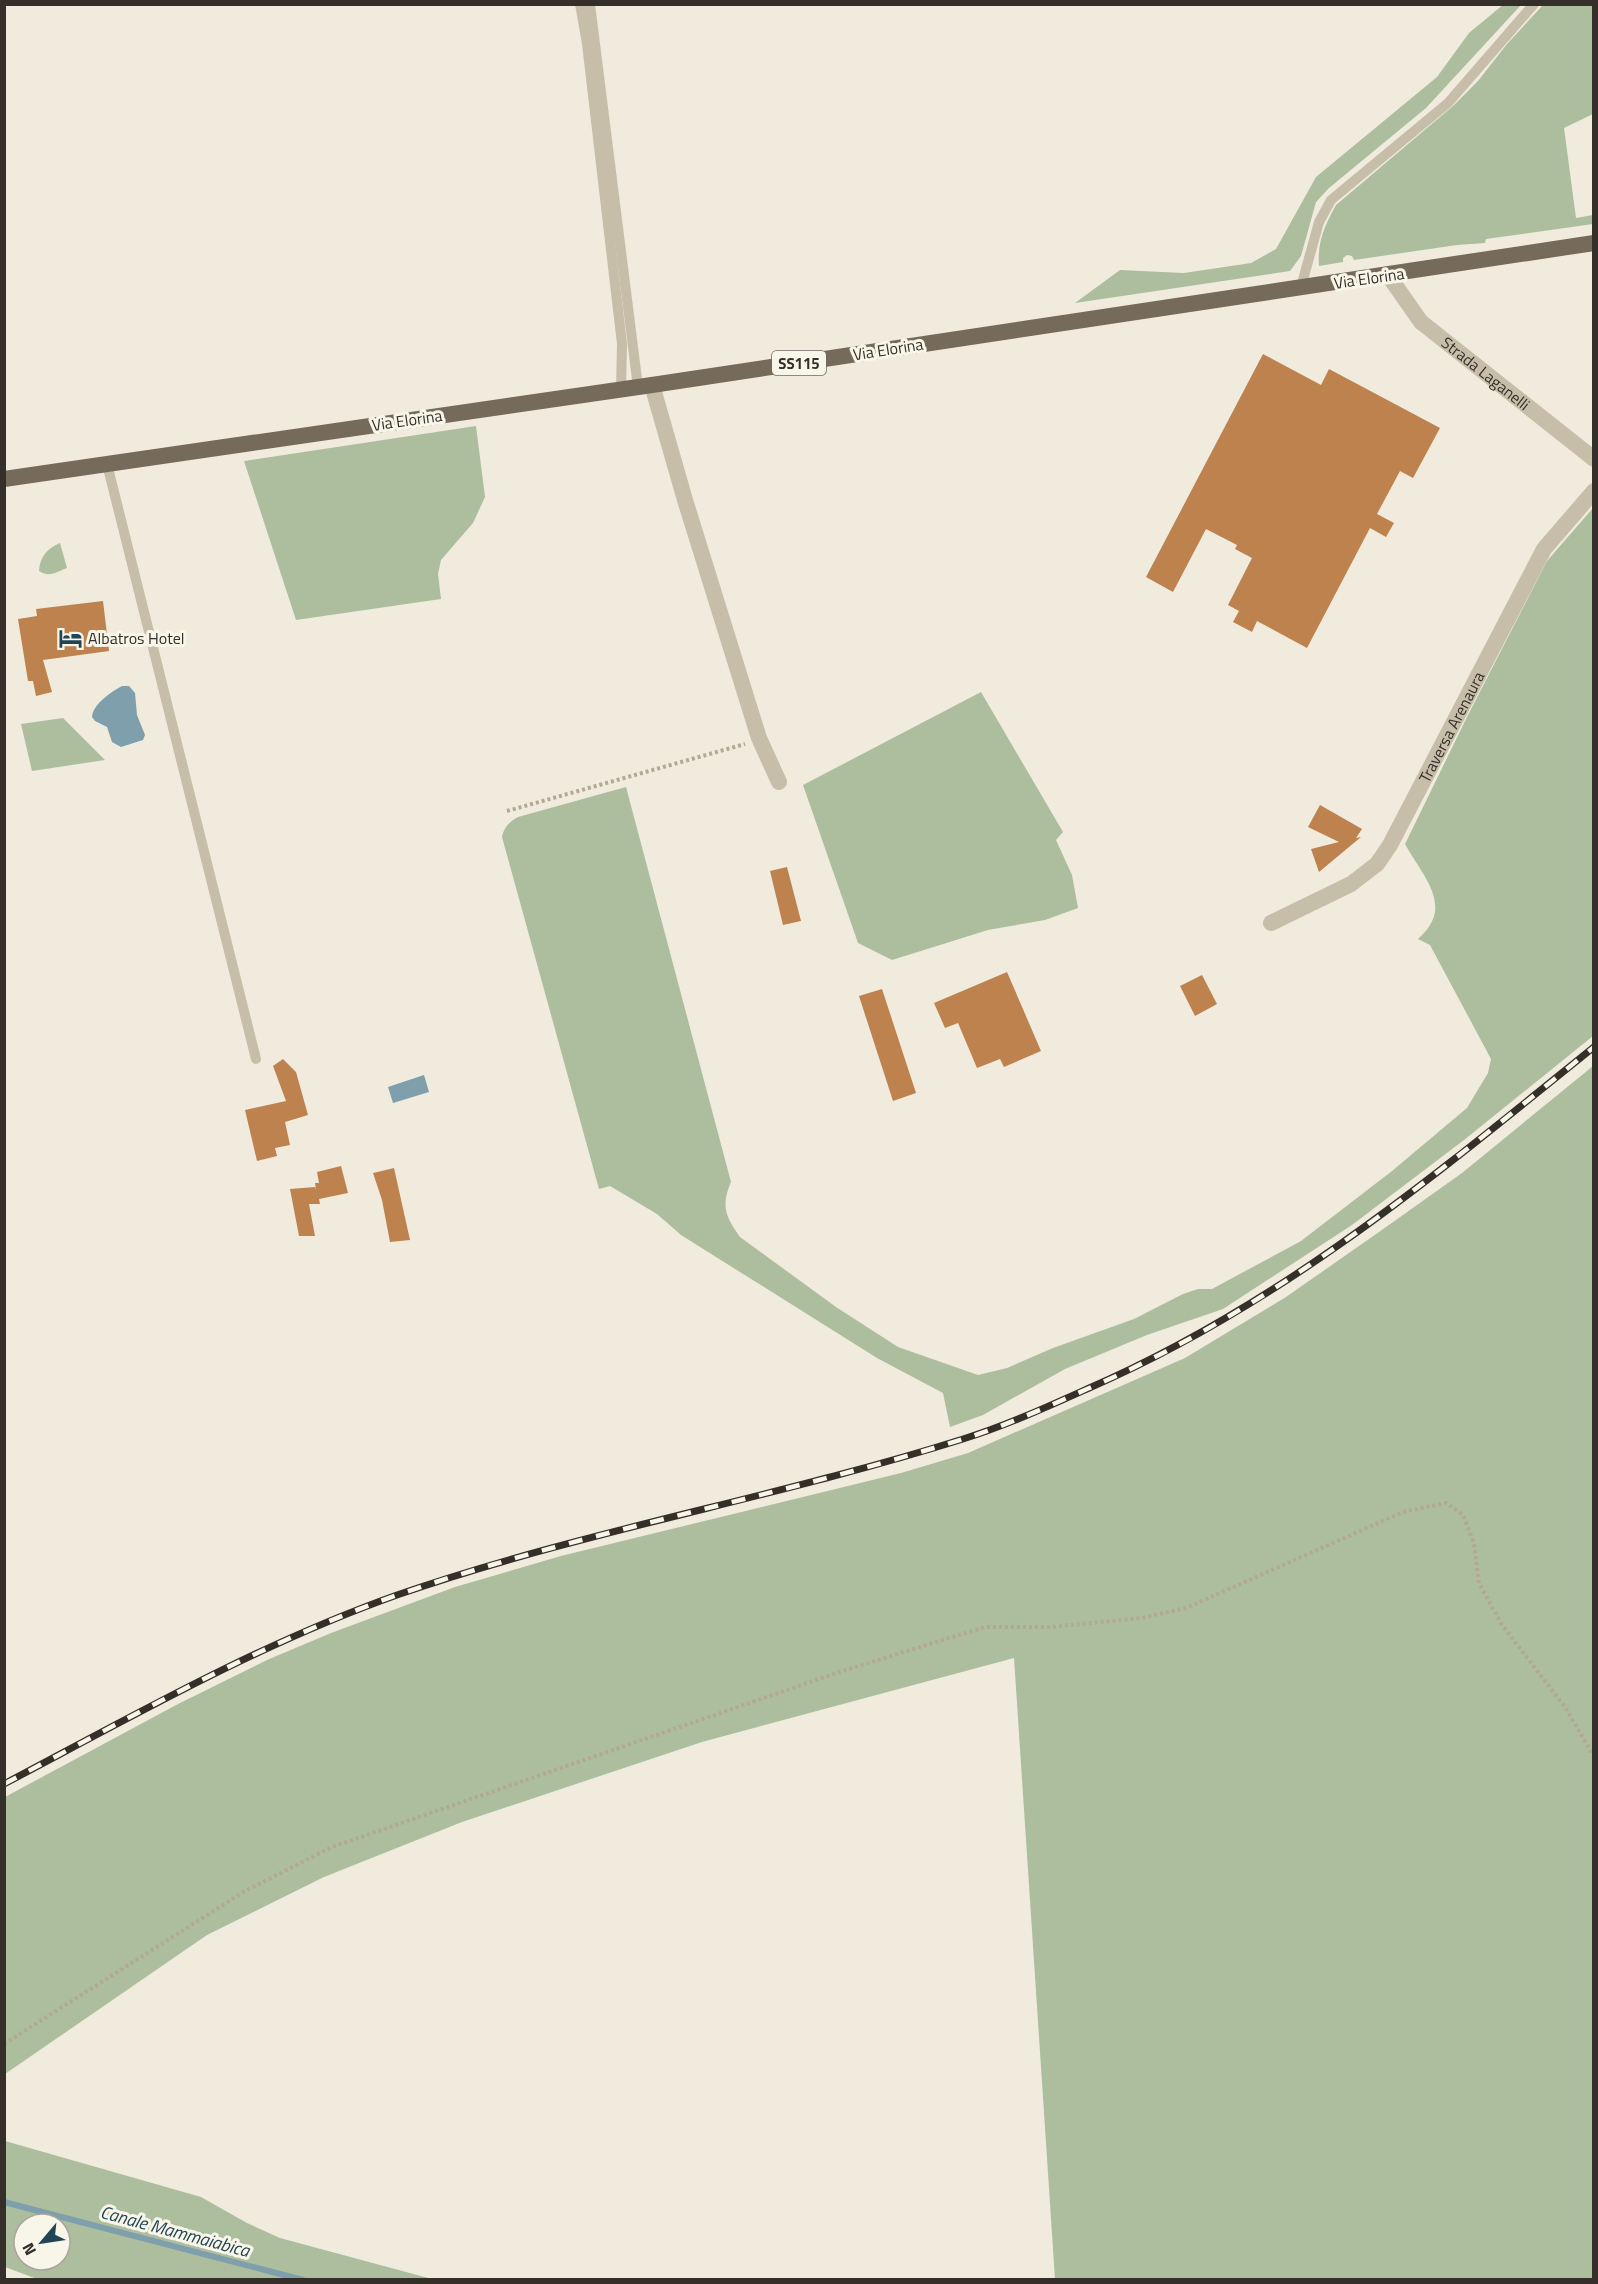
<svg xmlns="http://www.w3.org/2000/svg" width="1598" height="2284" font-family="'Titillium Web',sans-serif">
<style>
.green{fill:#acbe9e;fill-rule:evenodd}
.water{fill:#7e9fab}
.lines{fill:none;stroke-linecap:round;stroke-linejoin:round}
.stream{stroke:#7e9fab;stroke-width:6}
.building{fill:#bd824e}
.path{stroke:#b3a894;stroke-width:4;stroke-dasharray:3 3;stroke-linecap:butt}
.service{stroke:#c7bea9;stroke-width:10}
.minor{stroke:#c7bea9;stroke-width:16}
.tertiary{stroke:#c7bea9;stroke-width:16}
.primary{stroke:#766a5b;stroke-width:16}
.rail-casing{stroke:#352f29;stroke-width:7}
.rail{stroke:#f8f5e9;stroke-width:4.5;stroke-dasharray:14;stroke-linecap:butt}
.labels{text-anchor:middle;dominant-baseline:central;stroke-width:6;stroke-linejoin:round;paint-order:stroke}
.shield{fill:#f8f5e9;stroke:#706a63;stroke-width:1.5}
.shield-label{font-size:15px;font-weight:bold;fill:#352f29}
.street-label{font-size:16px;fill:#352f29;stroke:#f8f5e9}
.poi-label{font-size:16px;fill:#352f29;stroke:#f8f5e9;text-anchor:start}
.water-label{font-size:18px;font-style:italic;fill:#214554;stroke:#f8f5e9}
</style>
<rect width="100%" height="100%" fill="#f0ebdd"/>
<!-- green -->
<g class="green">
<polygon points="1504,4 1521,5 1426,108 1329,188 1316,202 1301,256 1290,271 1075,303 1120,270 1184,273 1251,263 1276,249 1316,177 1437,77 1469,33"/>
<path d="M1543,5H1593V114L1564,128L1576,218L1593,215V224L1486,239L1485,243L1457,245L1354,260L1352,256L1347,255L1343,258V262L1319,266C1317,242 1325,225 1336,205L1453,106L1478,81L1507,44Z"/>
<polygon points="476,426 485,497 473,523 441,560 438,574 441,599 296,620 244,461"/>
<path d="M1593,508V1036L1464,1140L1352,1225L1223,1309L1147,1335L1065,1369L983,1415L950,1427L943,1393L877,1358L681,1235L657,1214L610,1186L599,1189L502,837C504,827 509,822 518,817L626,787L731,1182C721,1206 725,1216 740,1237L836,1307L898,1347L978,1375L1007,1368L1053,1348L1134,1319L1183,1294L1198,1289H1212L1301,1241L1392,1171L1467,1108L1488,1073L1491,1059L1430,945L1418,939C1455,907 1424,878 1405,844L1467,717L1547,561Z"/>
<path d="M60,543L67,568C56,572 50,578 39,571C40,556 47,549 60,543Z"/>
<polygon points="981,692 1063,832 1056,840 1072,875 1078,908 1045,920 988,930 892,960 858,943 803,785"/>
<polygon points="63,718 105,760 32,771 21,724"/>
<polygon points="1593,1066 1593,2279 1055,2279 1014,1658 702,1742 462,1822 324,1877 207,1935 5,2074 5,1797 178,1704 267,1660 331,1633 455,1587 561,1556 901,1473 968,1453 1185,1358 1286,1297 1379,1232 1462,1173"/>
<path d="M5,2141L201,2197L247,2223L280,2238L432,2279H37L5,2267ZM24,2224H60V2260H24Z"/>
</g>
<!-- water -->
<g class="water">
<path d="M122,686H129L135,693L137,715L145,735L143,740L121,747L112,742L107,727L95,721L92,717C93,704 111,692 122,686Z"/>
<polygon points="424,1075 429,1092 393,1103 388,1087"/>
</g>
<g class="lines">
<!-- stream -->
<polyline class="stream" points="4,2202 303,2280"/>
</g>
<!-- building -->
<g class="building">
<polygon points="1263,354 1321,385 1329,369 1440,428 1413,478 1400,471 1377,514 1394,523 1386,537 1370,528 1307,648 1257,621 1252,632 1233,622 1239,611 1228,605 1252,558 1235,549 1237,545 1206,529 1173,592 1146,577"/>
<polygon points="103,601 109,651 43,660 52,692 36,696 33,681 28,681 18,619 37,616 36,609"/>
<polygon points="1320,805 1362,829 1356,838 1361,837 1319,872 1311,849 1339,842 1308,827"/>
<polygon points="787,867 801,921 783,925 770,871"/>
<polygon points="1007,972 1041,1051 1004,1067 1000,1059 977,1068 958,1023 945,1028 934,1003"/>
<polygon points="1202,975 1217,1004 1195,1016 1180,986"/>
<polygon points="882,989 916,1093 893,1101 859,996"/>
<polygon points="283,1059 296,1072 308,1115 285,1122 290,1145 275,1148 277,1156 257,1161 245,1110 286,1101 273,1066"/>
<polygon points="341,1166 348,1193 319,1199 320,1204 309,1204 315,1236 299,1236 290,1189 315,1187 316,1190 315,1183 319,1183 317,1172"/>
<polygon points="394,1168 410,1240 390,1242 382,1200 373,1173"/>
</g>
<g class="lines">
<!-- path -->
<g class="path">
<polyline points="507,811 745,744"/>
<polyline points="4,2044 245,1891 332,1847 839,1672 985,1627 1051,1627 1142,1618 1186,1608 1403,1512 1446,1503 1463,1515 1474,1543 1479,1583 1502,1625 1565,1707 1594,1757"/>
</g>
<!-- service -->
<g class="service">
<polyline points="580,4 587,44 622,344 621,389"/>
<polyline points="590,4 638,387"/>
<polyline points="1301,287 1319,222 1331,200 1448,103 1534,4"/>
<polyline points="107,464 256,1059"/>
</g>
<!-- minor -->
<g class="minor">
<polyline points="652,385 685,500 759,738 779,782"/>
<path id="s1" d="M1271,923L1351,884L1377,864L1390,845L1544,549L1594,491"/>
</g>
<!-- tertiary -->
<path class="tertiary" id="s2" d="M1388,275L1421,322L1594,459"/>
<!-- primary -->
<polyline class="primary" points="4,479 652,385 1594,243"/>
<defs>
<path id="rail" d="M4,1784C133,1716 259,1644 397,1595C582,1531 776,1498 963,1439C1005,1426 1047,1407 1087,1389C1279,1306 1433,1177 1594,1047"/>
</defs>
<!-- rail casing -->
<use href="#rail" class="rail-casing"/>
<!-- rail -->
<use href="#rail" class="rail"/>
</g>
<!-- icons -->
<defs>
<symbol id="hotel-bare" viewBox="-9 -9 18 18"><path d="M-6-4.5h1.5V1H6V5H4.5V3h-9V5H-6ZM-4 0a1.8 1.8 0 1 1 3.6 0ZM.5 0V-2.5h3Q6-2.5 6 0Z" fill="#214554" stroke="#f8f5e9" stroke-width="2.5" paint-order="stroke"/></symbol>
</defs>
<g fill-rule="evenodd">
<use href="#hotel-bare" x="54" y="622" width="33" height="33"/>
</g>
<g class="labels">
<!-- shield labels -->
<rect class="shield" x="772" y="351" width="54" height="24" rx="4.5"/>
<g class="shield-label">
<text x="799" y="363">SS115</text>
</g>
<!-- street labels -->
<g class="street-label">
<text transform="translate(1369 278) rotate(-8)">Via Elorina</text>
<text transform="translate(888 349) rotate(-9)">Via Elorina</text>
<text stroke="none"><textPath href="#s2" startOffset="140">Strada Laganelli</textPath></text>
<text transform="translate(407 420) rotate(-8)">Via Elorina</text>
<text stroke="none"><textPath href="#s1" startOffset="278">Traversa Arenaura</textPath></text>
</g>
<!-- poi labels -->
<g class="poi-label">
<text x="88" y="638">Albatros Hotel</text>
</g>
<!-- water labels -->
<g class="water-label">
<text transform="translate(175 2231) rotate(15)">Canale Mammaiabica</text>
</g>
</g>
<!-- border -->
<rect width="1598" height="2284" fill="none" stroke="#352f29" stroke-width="12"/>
<!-- north arrow -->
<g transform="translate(42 2242) rotate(241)"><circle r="28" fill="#f8f5e9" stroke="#aaa69c" stroke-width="1.5"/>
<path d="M0-4.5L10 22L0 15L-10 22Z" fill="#214554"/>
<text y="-9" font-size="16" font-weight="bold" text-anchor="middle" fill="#352f29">N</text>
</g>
</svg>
